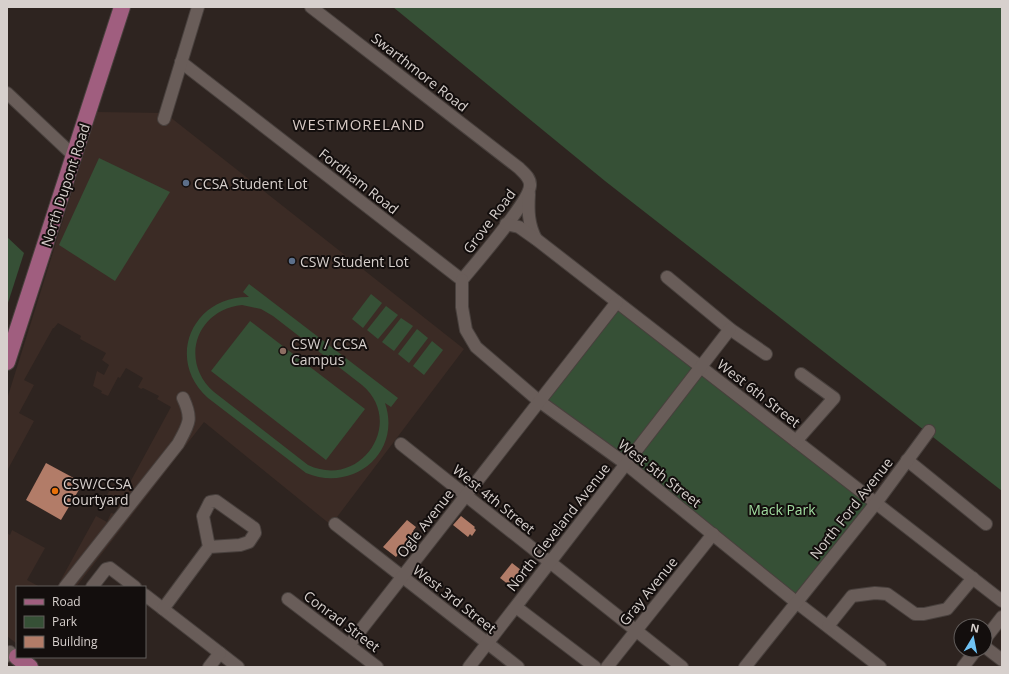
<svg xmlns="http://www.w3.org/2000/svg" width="1009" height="674" font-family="'Open Sans',sans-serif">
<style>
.built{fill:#3b2b25}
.green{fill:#365036;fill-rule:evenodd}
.building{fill:#b27c68}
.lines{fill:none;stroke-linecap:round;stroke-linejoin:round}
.minor-casing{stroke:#48403d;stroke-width:14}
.major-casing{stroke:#48403d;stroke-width:18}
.minor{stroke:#695d59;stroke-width:12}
.major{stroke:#a05e7f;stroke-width:16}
.service-dot{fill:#5c6f8a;stroke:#130e0d;stroke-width:1.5}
.education-dot{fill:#8d6e63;stroke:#130e0d;stroke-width:1.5}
.food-dot{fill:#e8710a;stroke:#130e0d;stroke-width:1.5}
.labels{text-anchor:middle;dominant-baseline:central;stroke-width:4;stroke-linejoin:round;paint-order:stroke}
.street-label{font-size:14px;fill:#d7d0cd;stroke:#130e0d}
.poi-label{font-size:14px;fill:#d7d0cd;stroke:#130e0d;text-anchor:start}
.park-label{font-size:14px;fill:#a2dea1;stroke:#130e0d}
.neighbourhood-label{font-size:15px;letter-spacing:1px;fill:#d8cac5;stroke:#130e0d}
</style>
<rect width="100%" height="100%" fill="#2e2420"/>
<!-- built -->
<g class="built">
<polygon points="97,112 165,113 464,349 331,525 204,422 76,587 57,587 96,516 107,522 111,513 116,514 119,504 106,497 113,484 121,488 123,483 128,486 171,407 157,399 159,396 143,388 141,389 138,387 143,378 126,368 120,378 118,377 108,396 101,393 102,391 93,386 97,371 104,375 109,365 102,360 106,353 80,339 81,336 58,323 54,328 53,328 24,380 34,385 19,413 34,421 7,471 7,399"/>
<polygon points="12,530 45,548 27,580 40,587 17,587 17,644 7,636 7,533 10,535"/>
</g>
<!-- green -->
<g class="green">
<polygon points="393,7 1002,7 1002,491 605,181"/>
<polygon points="99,158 170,192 115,281 59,245"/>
<polygon points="7,237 24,253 7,306"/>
<path d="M249,284L398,398L391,407L385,403C402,453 353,493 306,473L208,398C165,360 192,296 249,297L243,292ZM242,305L261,309L273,316L362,385C406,422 361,490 308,465L214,392C179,361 196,310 242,305Z"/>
<polygon points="371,294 382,303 363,328 352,319"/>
<polygon points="617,302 876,503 796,602 539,401"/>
<polygon points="386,306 398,315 378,339 367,330"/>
<polygon points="401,318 413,326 394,351 382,342"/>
<polygon points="250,321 365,409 326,460 211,371"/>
<polygon points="417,329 428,338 409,363 398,354"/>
<polygon points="432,341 443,350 424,375 413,366"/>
</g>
<!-- building -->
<g class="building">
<polygon points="46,463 83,483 61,520 26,500"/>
<polygon points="461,516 475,527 474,528 476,530 472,536 470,534 468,537 453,525"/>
<polygon points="407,520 416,527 413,531 415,533 396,557 383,547"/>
<polygon points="512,563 521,570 509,585 500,578"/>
</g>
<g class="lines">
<defs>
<g id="minor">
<path d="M311,7L519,168C524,173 531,178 530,186C529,202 475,264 462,280"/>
<polyline points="181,62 462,280"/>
<polyline points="7,93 74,156"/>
<polyline points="164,119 198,7"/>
<path d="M529,194C528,210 528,224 536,239"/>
<polyline points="506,224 519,227 536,239 1002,601"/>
<polyline points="667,277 730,329 766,354"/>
<polyline points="462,280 462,307 466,330 476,347 539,401 626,464 796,602 880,667"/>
<polyline points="796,441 834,398 801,374"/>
<polyline points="401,444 682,667"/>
<polyline points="907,460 986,524"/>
<polyline points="335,524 518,667"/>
<path d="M65,587L178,444C189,424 193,419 183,398"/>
<polyline points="92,587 106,569 110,568 135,587"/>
<polyline points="145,595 238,667"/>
<polyline points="288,599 377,667"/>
<polyline points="516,607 595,667"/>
<polyline points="163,609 209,547 203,516 210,502 216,501 254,528 255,533 249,542 240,545 209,547"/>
<polyline points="828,626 852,596 875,593 887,594 915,614 924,614 947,609 973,578"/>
<polyline points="985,639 1002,617"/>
<polyline points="349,645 617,302"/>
<polyline points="985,647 1002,660"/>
<polyline points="7,656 10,652"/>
<polyline points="209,667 220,653"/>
<polyline points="469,667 730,329"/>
<polyline points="607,667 713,534"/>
<polyline points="745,667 876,503 929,431"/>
<polyline points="963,667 976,650"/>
</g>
<g id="major">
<polyline points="7,362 122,7"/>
<polyline points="17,657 30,667"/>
</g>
</defs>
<!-- minor casing -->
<use href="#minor" class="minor-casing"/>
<!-- major casing -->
<use href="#major" class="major-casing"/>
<!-- minor -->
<use href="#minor" class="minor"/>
<!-- major -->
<use href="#major" class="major"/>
</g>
<!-- markers -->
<g class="service-dot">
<circle cx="186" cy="183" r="4"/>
<circle cx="292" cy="261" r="4"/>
</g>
<circle class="education-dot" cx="283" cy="351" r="4"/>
<circle class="food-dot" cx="55" cy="491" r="4"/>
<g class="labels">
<!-- street labels -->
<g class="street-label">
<text transform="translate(420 72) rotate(38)">Swarthmore Road</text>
<text transform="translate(359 181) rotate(38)">Fordham Road</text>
<text transform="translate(65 185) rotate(-72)">North Dupont Road</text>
<text transform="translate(489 221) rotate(-53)">Grove Road</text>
<text transform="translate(759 393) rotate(38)">West 6th Street</text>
<text transform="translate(660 473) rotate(38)">West 5th Street</text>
<text transform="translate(494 499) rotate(39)">West 4th Street</text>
<text transform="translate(851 508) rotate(-52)">North Ford Avenue</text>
<text transform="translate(425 523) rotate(-52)">Ogle Avenue</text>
<text transform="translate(558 527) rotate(-52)">North Cleveland Avenue</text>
<text transform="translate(648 591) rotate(-51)">Gray Avenue</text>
<text transform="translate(455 599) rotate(38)">West 3rd Street</text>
<text transform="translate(342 621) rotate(37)">Conrad Street</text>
</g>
<!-- poi labels -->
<g class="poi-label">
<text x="194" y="183">CCSA Student Lot</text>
<text x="300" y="261">CSW Student Lot</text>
<text x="291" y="343">CSW / CCSA<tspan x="291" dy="16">Campus</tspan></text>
<text x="63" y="483">CSW/CCSA<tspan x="63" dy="16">Courtyard</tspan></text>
</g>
<!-- park labels -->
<g class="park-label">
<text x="782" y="509">Mack Park</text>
</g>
<!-- neighbourhood labels -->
<g class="neighbourhood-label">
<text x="359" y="124">WESTMORELAND</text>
</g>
</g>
<!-- border -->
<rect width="1009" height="674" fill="none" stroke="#d7d0cd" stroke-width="16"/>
<!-- legend -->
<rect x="16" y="586" width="130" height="72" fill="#130e0d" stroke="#615c5a"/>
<rect x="24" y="599" width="20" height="6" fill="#a05e7f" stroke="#615c5a"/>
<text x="52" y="606" font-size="12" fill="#d7d0cd">Road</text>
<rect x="24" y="616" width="20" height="12" fill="#365036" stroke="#615c5a"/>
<text x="52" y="626" font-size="12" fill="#d7d0cd">Park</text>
<rect x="24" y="636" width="20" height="12" fill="#b27c68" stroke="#615c5a"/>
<text x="52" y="646" font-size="12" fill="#d7d0cd">Building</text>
<!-- north arrow -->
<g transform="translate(973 638) rotate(10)"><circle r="19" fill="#130e0d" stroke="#615c5a"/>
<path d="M0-3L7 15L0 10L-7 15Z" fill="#6fc2f4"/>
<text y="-6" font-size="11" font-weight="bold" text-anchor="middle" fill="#d7d0cd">N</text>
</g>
</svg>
